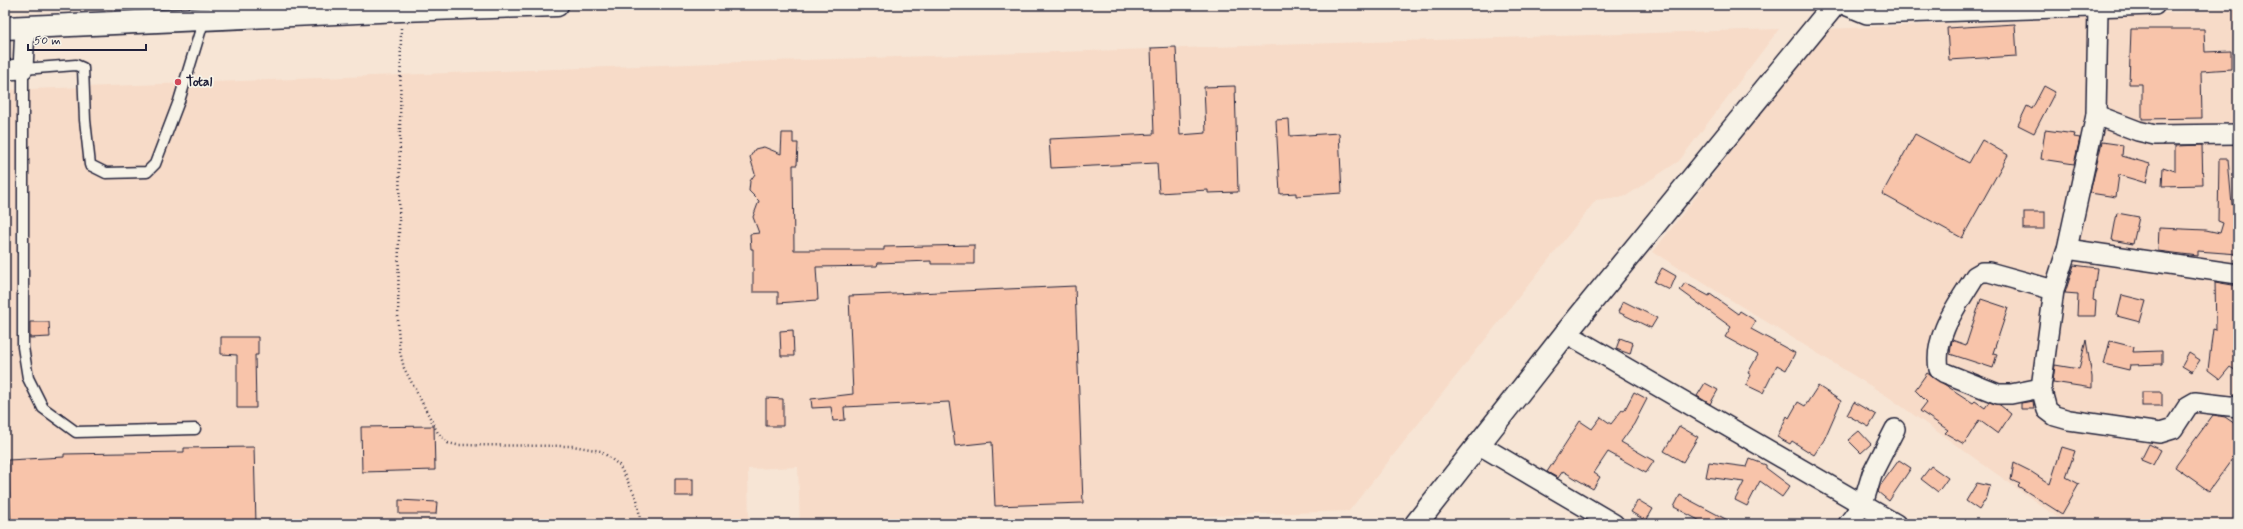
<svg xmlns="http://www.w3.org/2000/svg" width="2243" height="529" font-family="Mynerve,sans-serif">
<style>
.built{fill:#f7dbc8}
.building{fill:#f8c4aa;stroke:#22223b}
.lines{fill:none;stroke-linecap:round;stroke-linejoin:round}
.lane-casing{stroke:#22223b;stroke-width:13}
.street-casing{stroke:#22223b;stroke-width:22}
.secondary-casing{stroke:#22223b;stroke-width:25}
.highway-casing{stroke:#22223b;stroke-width:25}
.path{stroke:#22223b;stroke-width:2.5;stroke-dasharray:1 3;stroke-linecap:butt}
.lane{stroke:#f7f3e8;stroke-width:10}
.street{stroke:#f7f3e8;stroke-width:19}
.secondary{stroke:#f7f3e8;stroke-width:22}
.highway{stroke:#f7f3e8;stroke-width:22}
.poi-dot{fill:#d1495b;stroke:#f7f3e8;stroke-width:1.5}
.labels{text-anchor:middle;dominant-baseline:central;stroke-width:3.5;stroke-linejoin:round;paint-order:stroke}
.poi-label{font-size:14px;font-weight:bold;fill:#22223b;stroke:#f7f3e8;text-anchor:start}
</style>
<rect width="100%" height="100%" fill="#f7e5d5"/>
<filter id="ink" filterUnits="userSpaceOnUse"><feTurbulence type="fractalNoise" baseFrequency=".025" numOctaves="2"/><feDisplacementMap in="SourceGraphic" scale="8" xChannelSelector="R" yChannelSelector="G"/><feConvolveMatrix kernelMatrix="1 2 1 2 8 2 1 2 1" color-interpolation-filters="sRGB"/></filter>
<g filter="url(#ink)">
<!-- built -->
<g class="built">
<polygon points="2238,9 2238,524 2067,524 1887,396 1653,252 1826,29 2083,18"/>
<polygon points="1779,29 1679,161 1626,196 1596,200 1349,511 985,524 800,524 798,467 748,469 749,524 20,524 19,517 5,517 5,90 742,62"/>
</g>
<!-- building -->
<g class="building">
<polygon points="2015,24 2017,56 1949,60 1947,28"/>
<polygon points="2131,29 2204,29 2205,52 2231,51 2231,69 2201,71 2202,118 2142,119 2142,84 2129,84"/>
<polygon points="1176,47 1180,135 1206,133 1204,87 1235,86 1238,192 1208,193 1208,190 1159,193 1157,163 1051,168 1049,139 1154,134 1151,48"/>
<polygon points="2044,86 2055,92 2034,133 2018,125 2027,106 2032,109"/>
<polygon points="1289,119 1290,136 1339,133 1342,193 1296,196 1296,193 1280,194 1276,120"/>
<polygon points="2045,130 2075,134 2074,137 2080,138 2074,164 2041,159"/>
<polygon points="782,133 793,133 793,143 798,143 797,165 793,165 794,250 884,250 884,247 974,245 974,264 931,264 931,261 878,263 877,266 816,267 818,300 778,303 778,292 753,292 753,249 751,249 750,234 759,233 753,217 759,201 749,191 750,181 755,174 750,157 755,149 759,148 764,147 781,154"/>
<polygon points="1915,134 1969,163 1982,140 2008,155 1962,238 1882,194"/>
<polygon points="2102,142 2123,145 2122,156 2150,164 2146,183 2119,175 2116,197 2090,193"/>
<polygon points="2202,145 2203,185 2162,186 2163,167 2175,171 2175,146"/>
<polygon points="2219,159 2228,159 2232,205 2237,205 2238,254 2198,251 2198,256 2158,251 2159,228 2206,230 2220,233 2223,223 2218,221"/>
<rect x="2024" y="212" width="21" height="17"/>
<polygon points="2117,213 2139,217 2133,244 2112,240"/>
<polygon points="2074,265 2097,268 2093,300 2096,301 2095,316 2077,316 2078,294 2065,293"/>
<polygon points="1662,268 1676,276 1670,290 1654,282"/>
<polygon points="2215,282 2238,286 2238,304 2234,304 2234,333 2232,352 2238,356 2238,372 2230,367 2220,379 2208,370 2213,329 2216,330"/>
<polygon points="1685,283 1709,296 1710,294 1738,314 1740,311 1756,321 1751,329 1795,353 1786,370 1777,365 1763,393 1746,385 1751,375 1748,373 1758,355 1725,337 1731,327 1680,290"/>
<polygon points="1075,286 1083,503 995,506 992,442 955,446 949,402 844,407 845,420 833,421 831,407 812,408 811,399 853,394 849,296"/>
<polygon points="2122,295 2146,301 2140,322 2117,316"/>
<polygon points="1981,299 2008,308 1993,353 1997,354 1993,368 1950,354 1952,340 1966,345"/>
<polygon points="1623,301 1657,318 1651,328 1618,312"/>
<polygon points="30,322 49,322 50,337 30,338"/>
<polygon points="793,330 794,356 781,356 780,331"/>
<polygon points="221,337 258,337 258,355 255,355 256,408 237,408 237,355 221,354"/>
<polygon points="1620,338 1633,343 1630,354 1616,349"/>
<polygon points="2086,340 2092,377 2092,388 2053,382 2055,365 2079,369"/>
<polygon points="2110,341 2134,347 2133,352 2162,351 2162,364 2130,365 2129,370 2104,364"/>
<polygon points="2189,353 2200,360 2192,372 2182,366"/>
<polygon points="1927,373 1973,403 1975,401 1985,408 1989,402 2000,405 2011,414 1998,434 1979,420 1964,444 1945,433 1948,430 1920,411 1927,402 1915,390"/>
<polygon points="1705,383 1718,390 1710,404 1697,396"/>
<polygon points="1818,386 1841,401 1824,440 1814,455 1792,441 1790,444 1777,437 1787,416 1789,418 1798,402 1805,406"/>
<polygon points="1634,392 1647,399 1634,424 1621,442 1654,461 1646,473 1608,452 1594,473 1600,477 1593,489 1563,471 1558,478 1547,472 1580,421 1592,429 1601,417 1611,424 1622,410 1624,411"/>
<rect x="2142" y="392" width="20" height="14"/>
<polygon points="766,398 783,399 783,426 766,426"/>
<polygon points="2033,401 2034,409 2021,409 2021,403"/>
<polygon points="1854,402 1876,415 1869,427 1847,415"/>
<polygon points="2213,415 2225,417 2238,426 2238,451 2209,491 2175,467"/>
<polygon points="434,426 435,470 362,472 361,427"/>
<polygon points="1679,426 1698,437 1683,462 1664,451"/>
<polygon points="1859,431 1871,444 1861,453 1848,440"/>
<polygon points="2149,444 2161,450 2153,465 2141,460"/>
<polygon points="254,447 256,524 11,524 8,460 64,457 64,454 184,452 184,448"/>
<polygon points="2062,447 2075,451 2066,477 2079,484 2062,514 2018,486 2020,484 2011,480 2014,463 2030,471 2050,484"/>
<polygon points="1750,459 1766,465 1766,468 1790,486 1782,497 1760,481 1747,506 1735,500 1744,482 1706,477 1709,462 1747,467"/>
<polygon points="1899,460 1911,468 1889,501 1878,492 1880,486"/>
<polygon points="1931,466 1948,478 1938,492 1921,479"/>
<rect x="675" y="479" width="18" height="17"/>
<polygon points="1977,483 1990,486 1987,497 1979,510 1966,501"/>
<polygon points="1680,495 1735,524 1706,524 1674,507"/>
<polygon points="399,500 437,502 436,514 399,514"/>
<polygon points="1638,500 1653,509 1646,521 1631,512"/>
</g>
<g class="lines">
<defs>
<polyline id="lane" points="195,429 76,432 43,408 28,378 23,347 23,69 76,65 83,68 85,120 90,165 106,173 147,172 155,164 179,101 204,19"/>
<g id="street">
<polyline points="1845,5 1867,14 2155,5"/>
<polyline points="2098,8 2096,115 2067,249 2054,290 2041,388 2047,410 2055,416 2069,420 2160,433 2173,429 2188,406 2195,402 2238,407"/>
<polyline points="5,70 23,69 25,27"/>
<polyline points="2096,115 2138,131 2155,135 2238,134"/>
<polyline points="2067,249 2238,274"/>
<polyline points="1566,333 1896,524"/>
<path d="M2041,388L2011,394H1998L1945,373L1939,369C1933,335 1959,303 1975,276L1982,272H1989L2054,290"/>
<polyline points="1478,444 1614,524"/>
<polyline points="1848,524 1863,504 1872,474 1895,429"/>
</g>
<polyline id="secondary" points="1416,524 1566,333 1834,5"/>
<polyline id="highway" points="5,28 401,10 557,5"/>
</defs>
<!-- lane casing -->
<use href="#lane" class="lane-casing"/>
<!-- street casing -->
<use href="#street" class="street-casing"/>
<!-- secondary casing -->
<use href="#secondary" class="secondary-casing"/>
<!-- highway casing -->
<use href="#highway" class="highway-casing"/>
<!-- path -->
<polyline class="path" points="401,28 398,328 400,352 404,368 438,433 448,443 457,445 573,446 601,451 619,465 637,499 641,524"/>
<!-- lane -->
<use href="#lane" class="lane"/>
<!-- street -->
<use href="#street" class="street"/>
<!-- secondary -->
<use href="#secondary" class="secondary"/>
<!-- highway -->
<use href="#highway" class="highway"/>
</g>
</g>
<!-- markers -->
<circle class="poi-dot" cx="178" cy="82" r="4"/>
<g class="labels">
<!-- poi labels -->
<g class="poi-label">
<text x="186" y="82">Total</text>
</g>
</g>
<!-- margin -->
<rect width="2243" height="529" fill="none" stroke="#f7f3e8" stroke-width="20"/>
<rect x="10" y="10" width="2223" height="509" fill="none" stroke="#22223b" stroke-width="1.5" filter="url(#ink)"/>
<!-- scale -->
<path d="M28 44v6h118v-6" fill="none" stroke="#22223b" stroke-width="2"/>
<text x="34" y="44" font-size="12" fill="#22223b" stroke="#f7f3e8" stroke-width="3" paint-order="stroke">50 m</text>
</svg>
